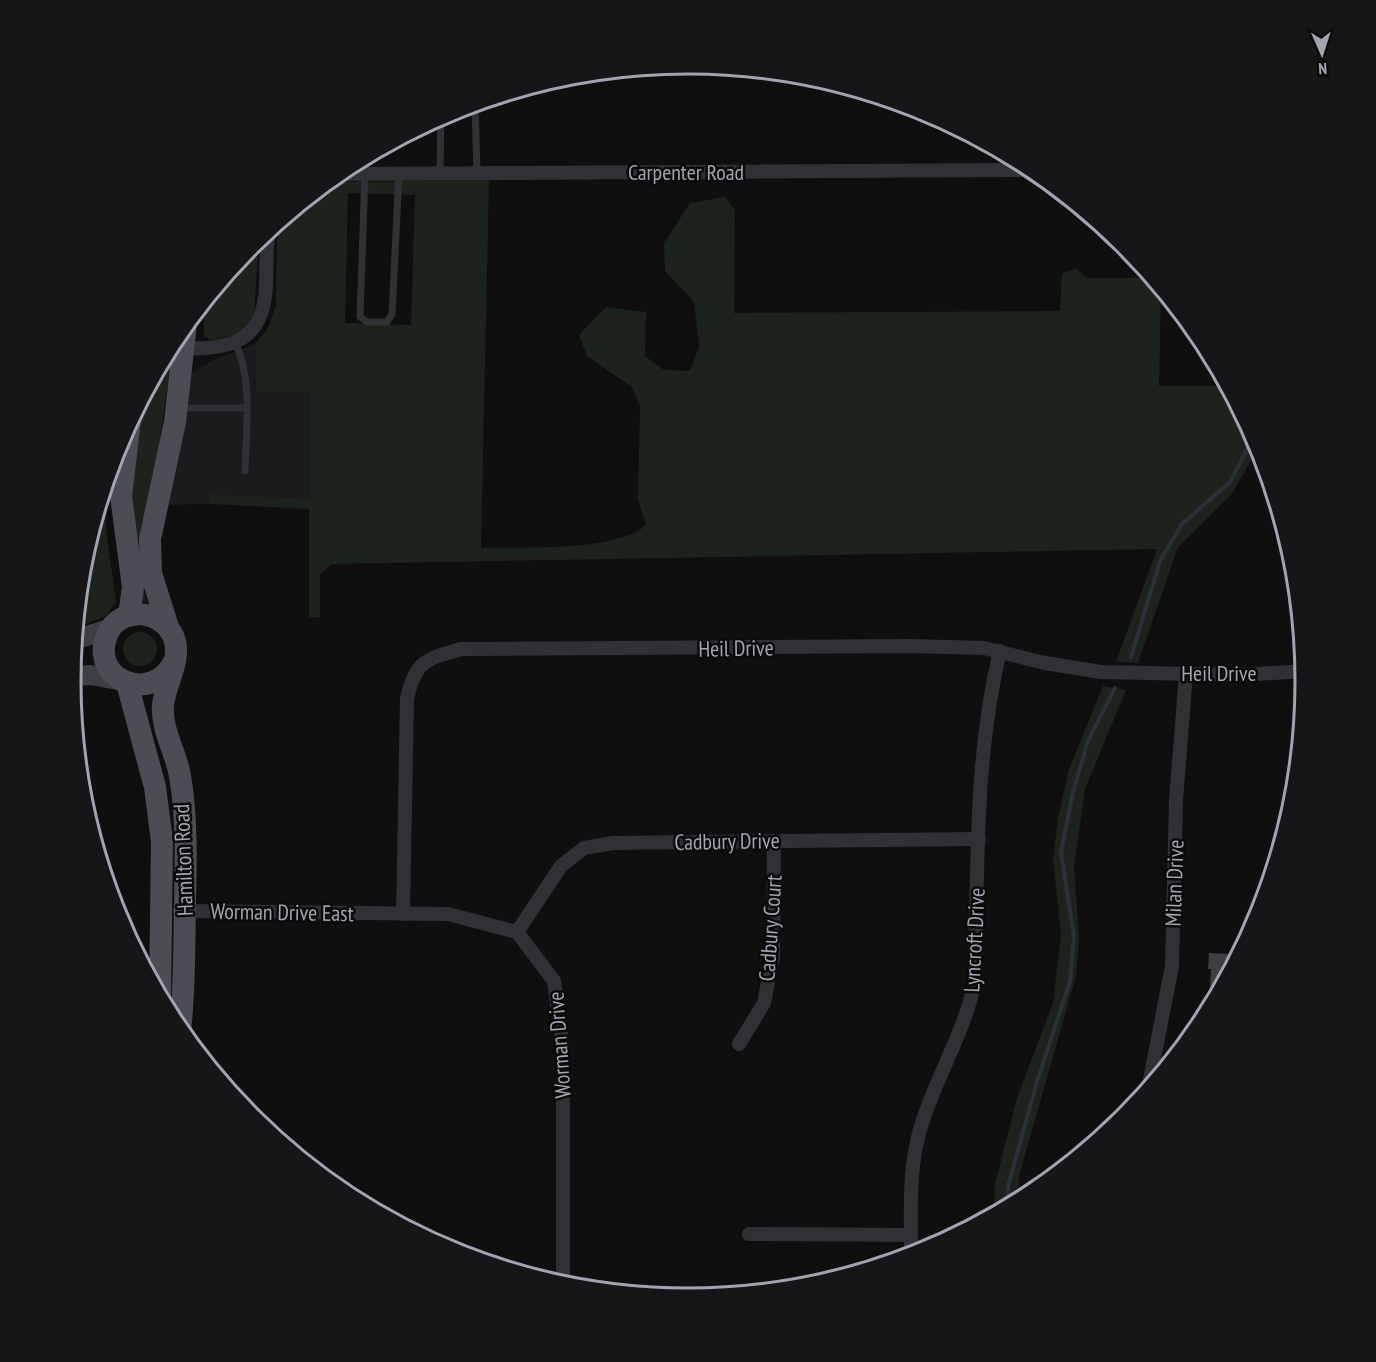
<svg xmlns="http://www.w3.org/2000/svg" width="1376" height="1362" font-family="'PT Sans Narrow',sans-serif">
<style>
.built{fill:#1b1b1d}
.green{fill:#1c231d;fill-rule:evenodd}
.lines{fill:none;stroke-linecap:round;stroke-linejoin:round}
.stream{stroke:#293038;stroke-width:4}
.building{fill:#3e3f43}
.lane{stroke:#303135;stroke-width:7}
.street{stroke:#303135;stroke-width:14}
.secondary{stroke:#3e3f45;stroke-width:20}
.primary{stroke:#4c4d54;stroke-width:22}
.labels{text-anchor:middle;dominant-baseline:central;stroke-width:5;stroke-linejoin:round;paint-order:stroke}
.street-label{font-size:22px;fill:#a1a4b1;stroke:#0a0a0b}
.rim{fill:none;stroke:#a1a4b1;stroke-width:3}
</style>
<rect width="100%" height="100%" fill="#0f0f10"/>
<!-- built -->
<polygon class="built" points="255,344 256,391 309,390 310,500 210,494 210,504 164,505 188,376 211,361"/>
<!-- green -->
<g class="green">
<path d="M489,180L481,548C522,547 616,552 646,525L638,499L640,406L632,387L587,356L579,335L606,307L646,312L645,356L664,370L690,371L699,347L694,302L665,271L664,243L690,203L725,197L735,210L734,313L1060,311L1062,274L1075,268L1087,278H1149L1150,274L1161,288L1159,386H1228L1259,446L1232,494L1178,547L1138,663L1116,662L1157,549L332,564L320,574V617L309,618V509L210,504V494L310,499L309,391H256L255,344L268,328L276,306L277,241L284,217L321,186L336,182ZM348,193L415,195L411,325L345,323Z"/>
<polygon points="259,238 254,314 242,333 213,340 204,337 204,302"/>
<polygon points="172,357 158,451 139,538 138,561 146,601 133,603 125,523 134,415 163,358"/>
<polygon points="107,477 106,529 116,601 106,616 75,628 82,560"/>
<circle cx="140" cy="649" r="17"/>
<polygon points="1103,686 1126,690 1085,789 1074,866 1079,939 1076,976 1019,1176 1018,1202 993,1215 995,1184 1017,1098 1053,1003 1061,934 1053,859 1058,817 1069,769"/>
</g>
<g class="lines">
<!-- stream -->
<g class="stream">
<polyline points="1131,657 1160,561 1182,524 1230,482 1254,436"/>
<polyline points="1007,1208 1008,1186 1036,1085 1070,981 1074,937 1061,852 1073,792 1088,741 1115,688"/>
</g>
</g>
<!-- building -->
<polygon class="building" points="1209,953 1230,954 1229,974 1209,1010 1211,969 1208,969"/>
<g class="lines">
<!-- lane -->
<g class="lane">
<polyline points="475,103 477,172"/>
<polyline points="440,172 441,116"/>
<polyline points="365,173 360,317 367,322 387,322 392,314 399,173"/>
<path d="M236,344C253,382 246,430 245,471"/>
<polyline points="179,408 246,408"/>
</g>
<!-- street -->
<g class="street">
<polyline points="337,174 1035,170"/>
<path d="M169,348C222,350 265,349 266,283C267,264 265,247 270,228"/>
<polyline points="180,911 448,914 517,932 554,981 563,1047 563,1286"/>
<path d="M403,914L407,699C415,661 426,659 461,649L910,646L984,648L1045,663L1101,672L1241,675L1305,671"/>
<polyline points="517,932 561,866 584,848 613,843 979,839"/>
<polyline points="739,1044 764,1003 773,957 774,841"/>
<polyline points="1148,1090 1172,966 1176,800 1186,674"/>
<polyline points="749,1234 911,1235"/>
<path d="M911,1256C911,1212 908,1166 922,1123C937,1075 965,1031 975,981C978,871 974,759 1000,651"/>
</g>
<!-- secondary -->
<g class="secondary">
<polyline points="74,640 112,628"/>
<polyline points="71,676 91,675 123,681"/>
</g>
<!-- primary -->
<g class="primary">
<polyline points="129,616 133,587 121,496 130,420"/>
<polyline points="168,627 151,573 150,539 175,422 186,323"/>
<path d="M174,662C151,706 89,679 107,635C119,605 163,609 174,638C182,659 165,684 163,705C161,730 176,752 180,776C187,816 186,862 185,903C184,946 185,989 180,1031"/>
<polyline points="127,683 155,787 162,841 160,997"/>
</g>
</g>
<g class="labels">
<!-- street labels -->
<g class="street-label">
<text x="686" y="172">Carpenter Road</text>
<text transform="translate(736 648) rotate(-1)">Heil Drive</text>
<text x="1219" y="673">Heil Drive</text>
<text transform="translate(727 841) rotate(-1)">Cadbury Drive</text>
<text transform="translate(183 860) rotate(-92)">Hamilton Road</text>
<text transform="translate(1174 883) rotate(-88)">Milan Drive</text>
<text transform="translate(282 912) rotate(1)">Worman Drive East</text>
<text transform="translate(770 928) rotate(-86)">Cadbury Court</text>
<text transform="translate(974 940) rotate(-87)">Lyncroft Drive</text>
<text transform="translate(559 1045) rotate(-94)">Worman Drive</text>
</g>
</g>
<!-- crop -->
<path d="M0 0H1376V1362H0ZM81 681a607 607 0 1 1 1214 0a607 607 0 1 1-1214 0Z" fill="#161618" fill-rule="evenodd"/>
<path class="rim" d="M81 681a607 607 0 1 1 1214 0a607 607 0 1 1-1214 0Z"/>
<!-- north arrow -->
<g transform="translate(1322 54) rotate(177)" stroke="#0a0a0b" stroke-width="4.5" paint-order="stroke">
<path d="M0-4.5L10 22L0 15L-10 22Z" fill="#a1a4b1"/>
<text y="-9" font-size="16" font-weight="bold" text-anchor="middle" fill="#a1a4b1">N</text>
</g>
</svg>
